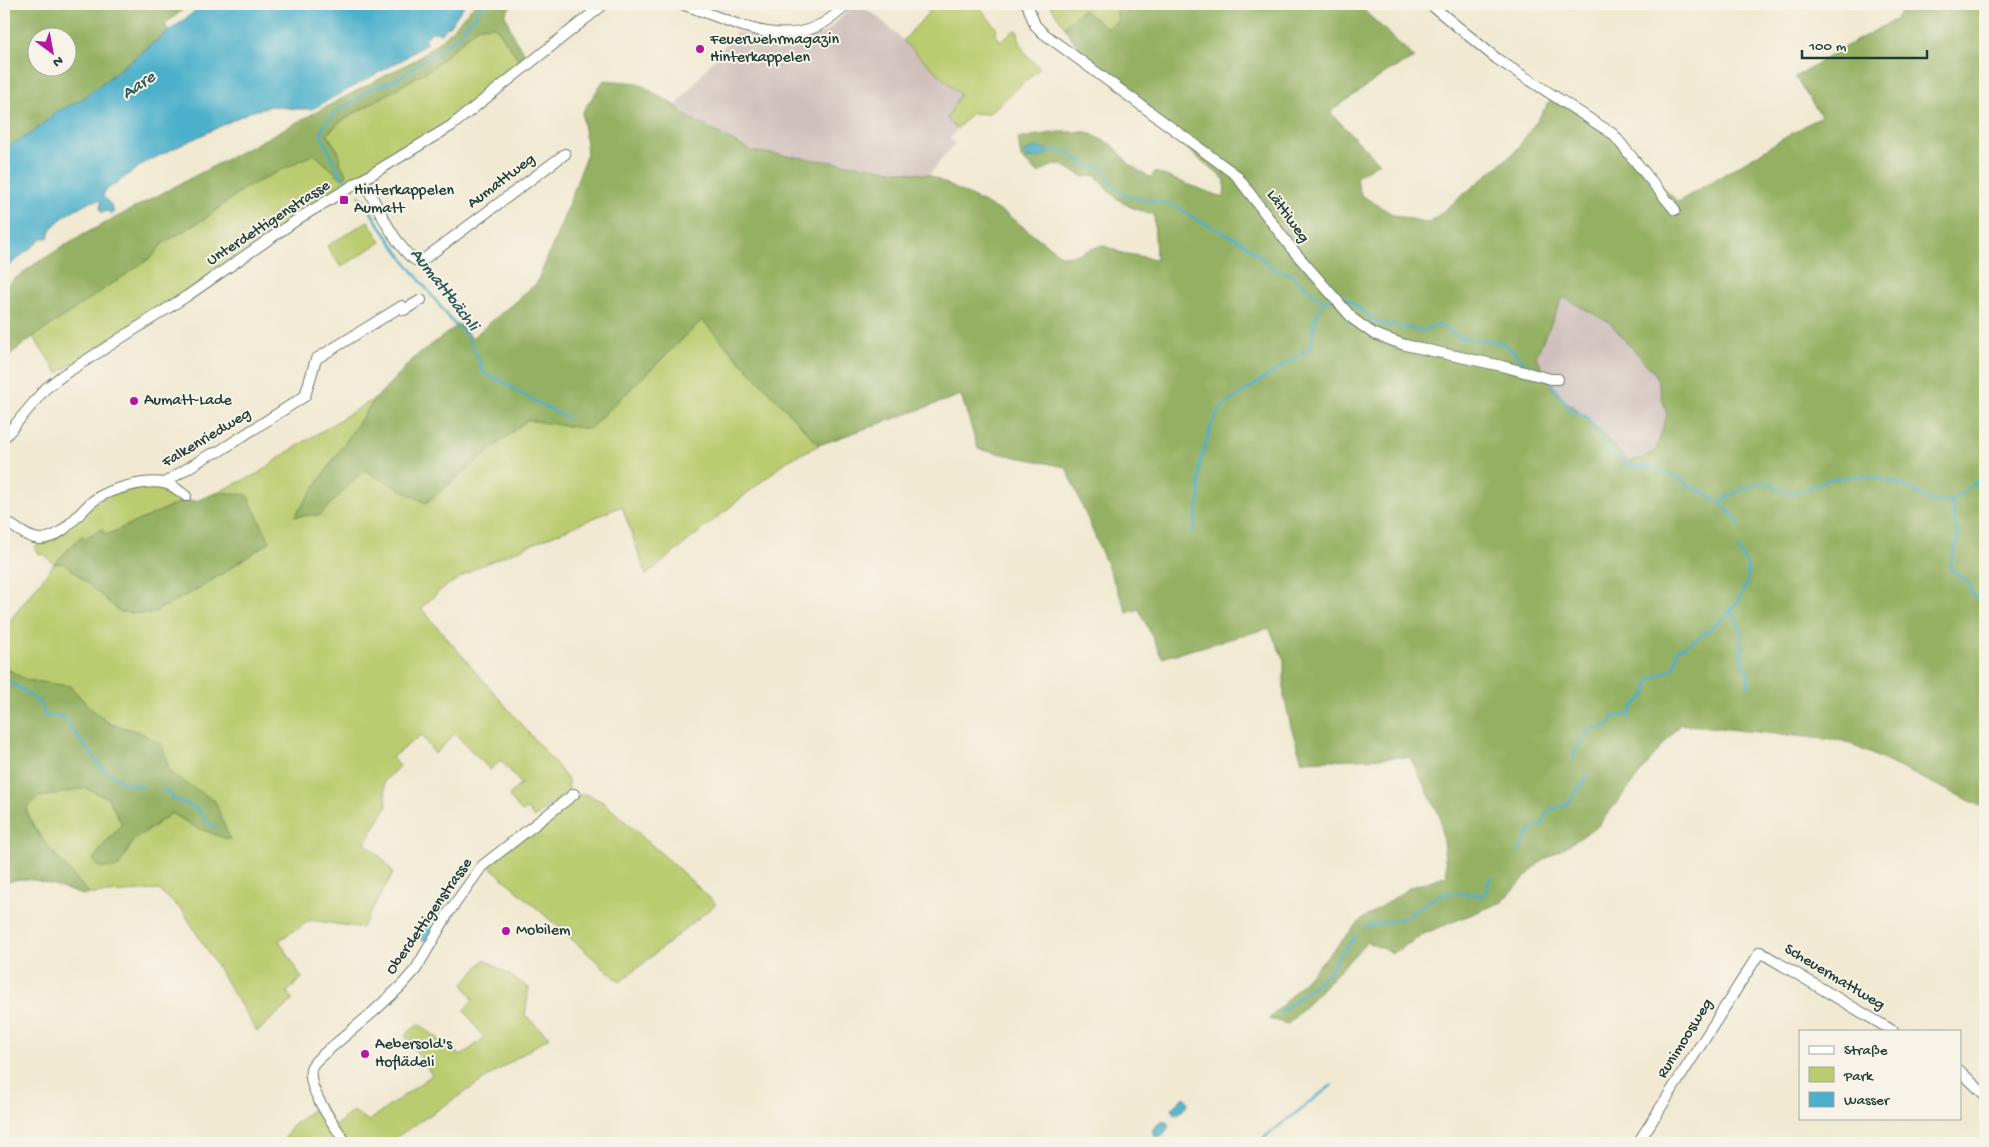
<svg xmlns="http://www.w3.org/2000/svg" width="1989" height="1147" font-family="'Gochi Hand',sans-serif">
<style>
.industrial{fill:#cfc0bb}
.green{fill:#bbcc6f;stroke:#6d8452}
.forest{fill:#94b062;stroke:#5a764b;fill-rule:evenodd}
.water{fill:#4cb0cb;stroke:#367680}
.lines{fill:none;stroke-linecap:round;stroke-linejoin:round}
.stream{stroke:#4cb0cb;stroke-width:2.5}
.minor-casing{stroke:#68796b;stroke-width:12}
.minor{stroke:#fff;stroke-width:10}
.poi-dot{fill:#b5179e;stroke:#f7f3e8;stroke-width:2}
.labels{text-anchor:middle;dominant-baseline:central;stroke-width:4;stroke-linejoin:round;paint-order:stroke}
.poi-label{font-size:16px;fill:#1f3d34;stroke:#f7f3e8;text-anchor:start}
.street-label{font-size:16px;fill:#1f3d34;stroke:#f7f3e8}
.water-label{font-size:18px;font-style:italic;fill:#2a5a5a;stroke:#f7f3e8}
</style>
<rect width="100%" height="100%" fill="#f7f3e8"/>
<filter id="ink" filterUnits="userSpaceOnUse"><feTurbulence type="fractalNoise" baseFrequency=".02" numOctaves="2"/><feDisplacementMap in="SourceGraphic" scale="10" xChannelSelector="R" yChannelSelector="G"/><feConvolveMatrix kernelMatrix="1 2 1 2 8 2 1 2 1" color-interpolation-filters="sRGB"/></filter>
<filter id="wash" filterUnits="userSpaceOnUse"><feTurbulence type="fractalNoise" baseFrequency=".0096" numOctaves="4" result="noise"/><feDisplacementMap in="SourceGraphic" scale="20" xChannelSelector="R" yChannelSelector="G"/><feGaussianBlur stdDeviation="1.12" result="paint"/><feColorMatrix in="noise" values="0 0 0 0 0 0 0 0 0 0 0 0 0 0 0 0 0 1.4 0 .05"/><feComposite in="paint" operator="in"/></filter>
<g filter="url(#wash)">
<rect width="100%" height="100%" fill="#f1e9d1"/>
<!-- industrial -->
<g class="industrial">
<polygon points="854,4 858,4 878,17 960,95 947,118 957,129 950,139 955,143 929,175 751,151 683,114 676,106 736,32 800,42 828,31"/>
<polygon points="1563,297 1610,323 1656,375 1667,415 1656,450 1641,459 1628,461 1593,424 1554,391 1536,355"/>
</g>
<!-- green -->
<g class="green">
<path d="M936,4H968L971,8L977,4L997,29L995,33L1000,41L1015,30L1018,31C1018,46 1028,58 1040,68L988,114L972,113L957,129L947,119L960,94L903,41Z"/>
<polygon points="1049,4 1120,4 1117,12 1118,21 1107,28 1083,10 1064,26"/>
<polygon points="495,26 522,64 451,121 421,141 301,212 184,294 58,373 33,337 153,256 163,243 206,218 243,189 314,153 342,178 347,175 340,163 339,152 327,134 340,122 435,66 478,27"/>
<polygon points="368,221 381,242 341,267 327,246"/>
<path d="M702,320L819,445L787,461L646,575L622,506L478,567L443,588L421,608L559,768L568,780L569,791L534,818L528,809L522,812L509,797L510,794L521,784L501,760L490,770L455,734L435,754L421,735L392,757L400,765L384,782L387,806L365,843L384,860L393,873L362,928L311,920L279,940L302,978L287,992L293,1000L257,1032L183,911L159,890L90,894C78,880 21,822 28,805L36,798L86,788L108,798L122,824L99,850L118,868L133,841L172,813L197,828L170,773L162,745L140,732L110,724L88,706L70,686L26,680L4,667V628L54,564L44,554L42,556L34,549L39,543L105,496L141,487H151L182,496L186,500L106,535L55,564L62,563L69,567L120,612L150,614L200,588L270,542L247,495L218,492L261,472L283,455L362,406L375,399L295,516L320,515L364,470L426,503L527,420L589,429Z"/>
<polygon points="585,794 603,802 670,861 716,904 620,982 488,865 578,795"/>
<polygon points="485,959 529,988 525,1015 549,1037 387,1143 282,1143 293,1125 321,1103 335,1126 353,1111 369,1121 432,1075 405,1035 419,1024 461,1056 484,1038 464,1010 473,999 463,984"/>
</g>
<!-- forest -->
<g class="forest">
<path d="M4,4H190L165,24L168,31L81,100L56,112L31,134L4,148ZM38,38H68V68H38Z"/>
<polygon points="475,4 510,4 511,5 505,15 515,40 529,59 522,64 495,26 478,27 435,66 340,122 327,134 339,153 340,163 347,175 342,179 314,154 243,189 206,218 163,243 153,256 33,337 4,359 4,287 35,264 77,238 417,59 446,36"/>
<path d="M1120,4H1357L1415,58L1388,71L1330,112L1379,163L1356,177L1361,195L1394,215L1429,223L1515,152L1556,93L1616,143L1678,202L1821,116L1795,77L1843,48L1896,19L1905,4H1985V808L1844,741L1680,724L1597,827L1538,864L1502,902L1428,932L1393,953L1367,942L1288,1024L1269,1019L1361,920L1409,888L1447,875L1440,817L1410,757L1302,761L1291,727L1284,696V660L1269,628L1162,658L1139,609L1127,613L1066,467L978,449L961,395L819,445L702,320L589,429L527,420L426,503L364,470L320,515L295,516L375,399L414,358L459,324L472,338L537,283L568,207L587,153L582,113L604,80L638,83L676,106L683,114L751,151L929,175L1006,214L1062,256L1078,254L1102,245L1122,253L1156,259L1154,214C1126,209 1112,197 1095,175L1084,177L1060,164L1051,166L1038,173L1021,158L1018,138L1059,132H1087L1114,146L1130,165L1151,178L1155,172L1224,198L1225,180L1174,138L1136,96L1078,48L1064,26L1083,10L1107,28L1118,21L1117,12ZM1563,297L1610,323L1656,375L1667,415L1656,450L1641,459L1628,461L1593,424L1554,391L1536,356Z"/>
<polygon points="218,492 247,495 270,542 200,588 150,614 120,612 69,567 62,563 54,564 81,536 85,538 102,529 106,535 186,500 196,501"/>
<path d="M4,667L26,680L70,686L88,706L110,724L140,732L162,745L170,773L215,801L230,840L197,828L172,813L133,841L118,868L98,867L93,859L122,824L108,798L86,788L36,798L26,809C29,831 74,876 90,894L83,895C59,888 27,871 4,884Z"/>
</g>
<!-- water -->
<g class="water">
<path d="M204,4H465L452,23L442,33L432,32L425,39L426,44L402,60L312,109H296L271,106L250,112L146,162L105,191L103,196L112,206L114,213L111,214L107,211L102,213L100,209L101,201C89,198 57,219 51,230C49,232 49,235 48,238H43L4,270V148L31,134L56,112L81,100Z"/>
<path d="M1036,147L1050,151C1044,158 1036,159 1027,158L1024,152Z"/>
<polygon points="426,925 434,929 426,942 418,938"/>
<polygon points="1185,1097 1188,1101 1188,1104 1179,1114 1175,1115 1172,1108 1180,1100"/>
<path d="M1161,1121L1168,1123V1128C1164,1134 1161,1139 1154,1136L1152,1130Z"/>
</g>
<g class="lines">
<!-- stream -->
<g class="stream">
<polyline points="1048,151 1067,151 1085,165 1103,167 1113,186 1122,193 1129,197 1175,205 1195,219 1243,242 1275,270 1290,274 1318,297 1325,300 1331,299"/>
<polyline points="345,179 338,170 322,137 321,132 328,120 335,113 371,89 395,80 415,67 418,63 436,53 463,32 466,25 477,15 477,11 487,4"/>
<polyline points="359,196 364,200 377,222 404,260 454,324 465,333 480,361 481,368 485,374 501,380 523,395 568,418"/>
<polyline points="1339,296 1346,298 1378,323 1422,331 1437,325 1444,327 1460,338 1498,342 1506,345 1526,364 1535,369"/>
<polyline points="1551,383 1572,411 1587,417 1595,429 1600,431 1607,452 1615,455 1630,467 1651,466 1680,479 1696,490 1704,492 1719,502 1735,517 1740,528"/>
<polyline points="1951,501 1978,481 1985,479"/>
<path d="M1719,502L1744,488L1770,482C1791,502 1803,490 1826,481C1833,478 1856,476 1864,476C1876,477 1898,483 1909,488C1931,497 1922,504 1951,501L1958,539L1950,566L1952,571L1969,583C1969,594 1977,597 1985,603"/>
<path d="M1193,532L1200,496L1199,466L1211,426L1220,408L1311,347C1313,330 1313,314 1325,301"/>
<polyline points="1731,611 1741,630 1742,662 1749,672 1748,687"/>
<polyline points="4,678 40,702 45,716 62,716 102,768 124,783 144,787"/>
<path d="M1574,760L1573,752C1581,745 1584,733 1594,728C1599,726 1605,727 1610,725L1614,716L1631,715L1633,707L1646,695L1650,679L1669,671L1674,667L1678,649C1703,639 1751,601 1748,570C1747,562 1742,556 1738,549"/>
<polyline points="162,790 170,793 174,799 198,809 206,821 215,827"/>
<path d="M1519,852C1528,839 1526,828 1542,825L1547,811C1553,808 1560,808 1566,804C1571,801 1585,781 1586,775"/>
<polyline points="1366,927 1404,918 1442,893 1474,894 1482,896 1487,889 1490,877"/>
<polyline points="1280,1013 1327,974 1337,958 1356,936"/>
<polyline points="1257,1143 1332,1085"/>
</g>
</g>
</g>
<g filter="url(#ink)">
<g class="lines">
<defs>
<g id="minor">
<path d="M682,4C742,24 795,59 847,4"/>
<polyline points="1027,4 1035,25 1043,33 1236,175 1292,249 1353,319 1374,334 1405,345 1502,366 1551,379 1558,379"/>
<polyline points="1430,4 1497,59 1613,134 1675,210"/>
<path d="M363,180C373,197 400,258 420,262L565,154"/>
<polyline points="4,438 45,389 63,375 187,296 301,217 451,126 604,4"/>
<polyline points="164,483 209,455 218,452 305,396 316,359 402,306 404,310 421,300"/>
<path d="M4,520C15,527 28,539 41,539C63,538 78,513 93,501C108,489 144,480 163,483C172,484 179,491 186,496"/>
<polyline points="1960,1071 1985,1095"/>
<path d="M346,1143C335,1126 307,1090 311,1069C312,1064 317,1060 320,1057L372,1013L401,986L416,969L449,912L482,866L574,794"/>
<polyline points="1638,1143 1760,952 1893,1031"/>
</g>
</defs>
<!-- minor casing -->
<use href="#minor" class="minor-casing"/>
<!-- minor -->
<use href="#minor" class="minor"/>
</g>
</g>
<!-- markers -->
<g class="poi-dot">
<circle cx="700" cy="49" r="5"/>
<rect x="339" y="195" width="10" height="10" rx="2.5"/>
<circle cx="134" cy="401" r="5"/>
<circle cx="506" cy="931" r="5"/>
<circle cx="365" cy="1054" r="5"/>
</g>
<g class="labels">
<!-- poi labels -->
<g class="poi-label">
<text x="710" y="40">Feuerwehrmagazin<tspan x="710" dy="18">Hinterkappelen</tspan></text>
<text x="354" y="191">Hinterkappelen<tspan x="354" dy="18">Aumatt</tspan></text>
<text x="144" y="401">Aumatt-Lade</text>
<text x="516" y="931">Mobilem</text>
<text x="375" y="1045">Aebersold's<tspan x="375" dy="18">Hoflädeli</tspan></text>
</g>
<!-- street labels -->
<g class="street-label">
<text transform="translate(502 182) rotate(-37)">Aumattweg</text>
<text transform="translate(1287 217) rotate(54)">Lättiweg</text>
<text transform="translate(269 224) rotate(-33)">Unterdettigenstrasse</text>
<text transform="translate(207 439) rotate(-31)">Falkenriedweg</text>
<text transform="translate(430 917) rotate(-55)">Oberdettigenstrasse</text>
<text transform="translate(1834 978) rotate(31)">Scheuermattweg</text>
<text transform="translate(1686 1039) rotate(-58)">Runimoosweg</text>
</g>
<!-- water labels -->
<g class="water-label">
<text transform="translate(139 86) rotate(-34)">Aare</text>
<text transform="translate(444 290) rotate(52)">Aumattbächli</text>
</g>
</g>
<!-- margin -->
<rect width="1989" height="1147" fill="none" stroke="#f7f3e8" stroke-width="20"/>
<!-- legend -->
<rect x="1799" y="1030" width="162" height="90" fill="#f7f3e8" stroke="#a1aaa0"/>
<rect x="1809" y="1046" width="25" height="8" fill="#ffffff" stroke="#a1aaa0"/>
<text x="1844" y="1054" font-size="15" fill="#1f3d34">Straße</text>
<rect x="1809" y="1067" width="25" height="15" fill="#bbcc6f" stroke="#a1aaa0"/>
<text x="1844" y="1080" font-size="15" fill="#1f3d34">Park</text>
<rect x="1809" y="1092" width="25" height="15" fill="#4cb0cb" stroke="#a1aaa0"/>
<text x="1844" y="1104" font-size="15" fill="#1f3d34">Wasser</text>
<!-- north arrow -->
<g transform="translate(52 52) rotate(148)"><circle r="24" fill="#f7f3e8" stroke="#a1aaa0"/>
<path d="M0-4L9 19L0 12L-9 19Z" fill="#b5179e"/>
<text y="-8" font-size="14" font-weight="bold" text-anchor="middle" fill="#1f3d34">N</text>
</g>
<!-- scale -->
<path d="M1802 50v8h125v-8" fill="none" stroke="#1f3d34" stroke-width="2.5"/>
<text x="1809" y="50" font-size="15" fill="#1f3d34" stroke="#f7f3e8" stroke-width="4" paint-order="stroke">100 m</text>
</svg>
